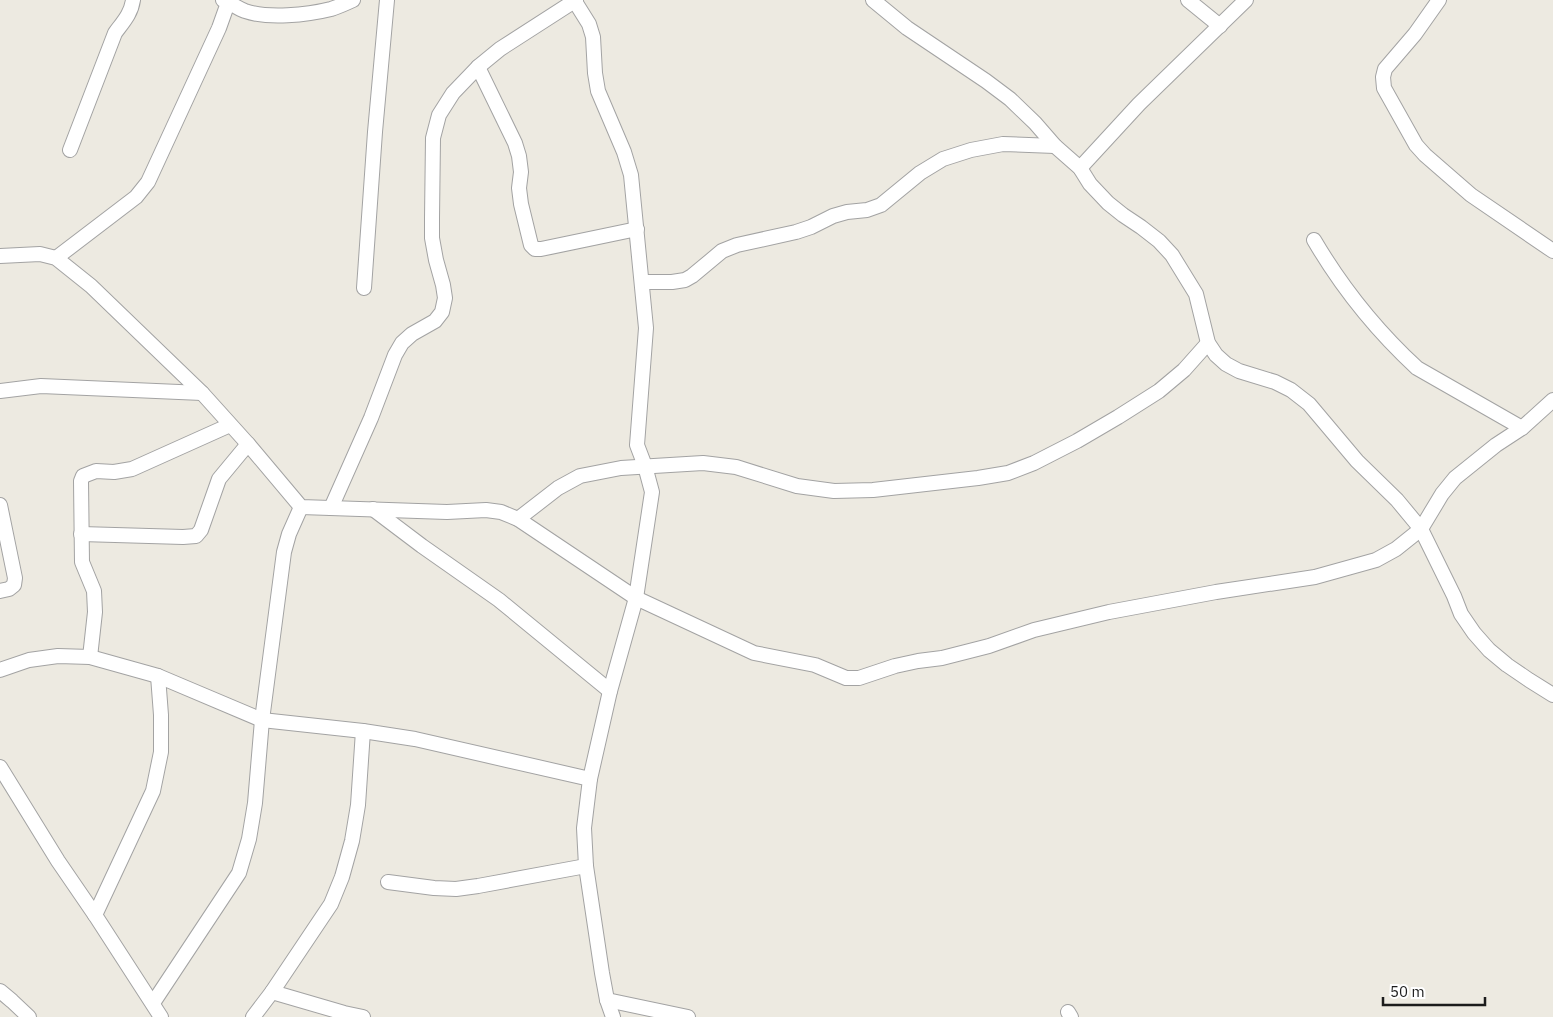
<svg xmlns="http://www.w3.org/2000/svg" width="1553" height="1017" font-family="'IBM Plex Sans',sans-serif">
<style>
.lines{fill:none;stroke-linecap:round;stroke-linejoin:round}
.street-casing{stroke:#a3a3a3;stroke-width:16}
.street{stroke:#fff;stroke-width:14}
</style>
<rect width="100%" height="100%" fill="#edeae1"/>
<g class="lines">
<defs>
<g id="street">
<path d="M223,0C231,3 237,8 245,11C268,19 307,15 331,9C338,7 346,3 353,0"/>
<polyline points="574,0 589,24 593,37 595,73 598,91 624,152 631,175 646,328 637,445 645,466 652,492 636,598 610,691 590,779 584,828 586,866 602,973 607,1000 613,1017"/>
<polyline points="873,0 907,28 986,81 1010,99 1035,123 1055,146 1080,168 1090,184 1108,203 1123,215 1141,227 1159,241 1172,255 1196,294 1208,343 1216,355 1226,364 1239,371 1275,382 1291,390 1309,404 1357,461 1397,500 1421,529 1454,596 1461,614 1474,633 1489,650 1507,665 1529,680 1553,695"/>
<polyline points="1188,0 1220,26"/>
<polyline points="1439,0 1415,34 1385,69 1383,77 1384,88 1416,145 1425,155 1471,195 1553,251"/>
<polyline points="478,67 515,143 519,156 521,172 519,188 521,204 531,245 535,249 541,249 637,229"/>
<path d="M70,150L115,33C123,22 131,14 133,0"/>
<polyline points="1080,168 1139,104 1246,0"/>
<path d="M1314,240C1341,286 1378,332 1417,368L1522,428"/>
<polyline points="0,256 40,254 56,258 91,286 202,393 248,444 301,507 447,512 486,510 501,512 518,519 636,598 754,653 815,665 846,678 859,678 895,666 918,661 942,658 989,646 1034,630 1109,612 1216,592 1315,577 1376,560 1396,549 1421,529 1442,494 1455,478 1496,445 1522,428 1553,400"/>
<polyline points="56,258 136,197 148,182 219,28 229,0"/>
<polyline points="642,282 672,282 685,280 692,276 722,251 737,245 796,232 811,227 833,216 847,212 867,210 881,205 920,173 943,159 971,150 1003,144 1055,146"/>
<polyline points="364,288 375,132 387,0"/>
<polyline points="0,391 41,386 202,393"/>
<polyline points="0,505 15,578 14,585 9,589 0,591"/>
<polyline points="331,508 371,418 395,355 402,343 412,334 435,321 442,312 445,298 443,285 436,260 432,238 432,218 433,138 439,115 453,93 478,67 500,49 576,0"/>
<polyline points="373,509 422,546 499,600 610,691"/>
<polyline points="518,519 558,488 580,476 621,468 703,463 736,467 797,486 834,491 873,490 978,478 1008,473 1034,463 1077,441 1118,417 1159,391 1184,370 1208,343"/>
<polyline points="81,534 183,537 196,536 201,530 219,479 248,444"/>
<polyline points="90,657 95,612 94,591 82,562 81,481 83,476 96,471 114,472 132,469 230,425"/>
<polyline points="0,670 29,660 58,656 90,657 158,676 262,720 363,731 415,739 590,779"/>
<polyline points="0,767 58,861 95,915 161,1017"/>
<polyline points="388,882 434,888 456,889 478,886 586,866"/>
<polyline points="95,915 153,791 161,752 161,715 158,676"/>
<polyline points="0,991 12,1001 29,1017"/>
<polyline points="272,992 344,1013 363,1017"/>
<polyline points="607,1000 688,1017"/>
<polyline points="153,1003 239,873 249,839 255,803 262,720 284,552 289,534 301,507"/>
<polyline points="1068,1012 1071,1017"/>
<polyline points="253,1017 272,992 331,904 342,877 352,841 358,805 363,731"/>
</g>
</defs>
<!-- street casing -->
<use href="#street" class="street-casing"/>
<!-- street -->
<use href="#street" class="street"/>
</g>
<!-- scale -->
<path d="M1383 997v8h102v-8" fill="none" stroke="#1c1c1c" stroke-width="2.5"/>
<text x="1390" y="997" font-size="15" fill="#1c1c1c" stroke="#ffffff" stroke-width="4" paint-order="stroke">50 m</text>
</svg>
